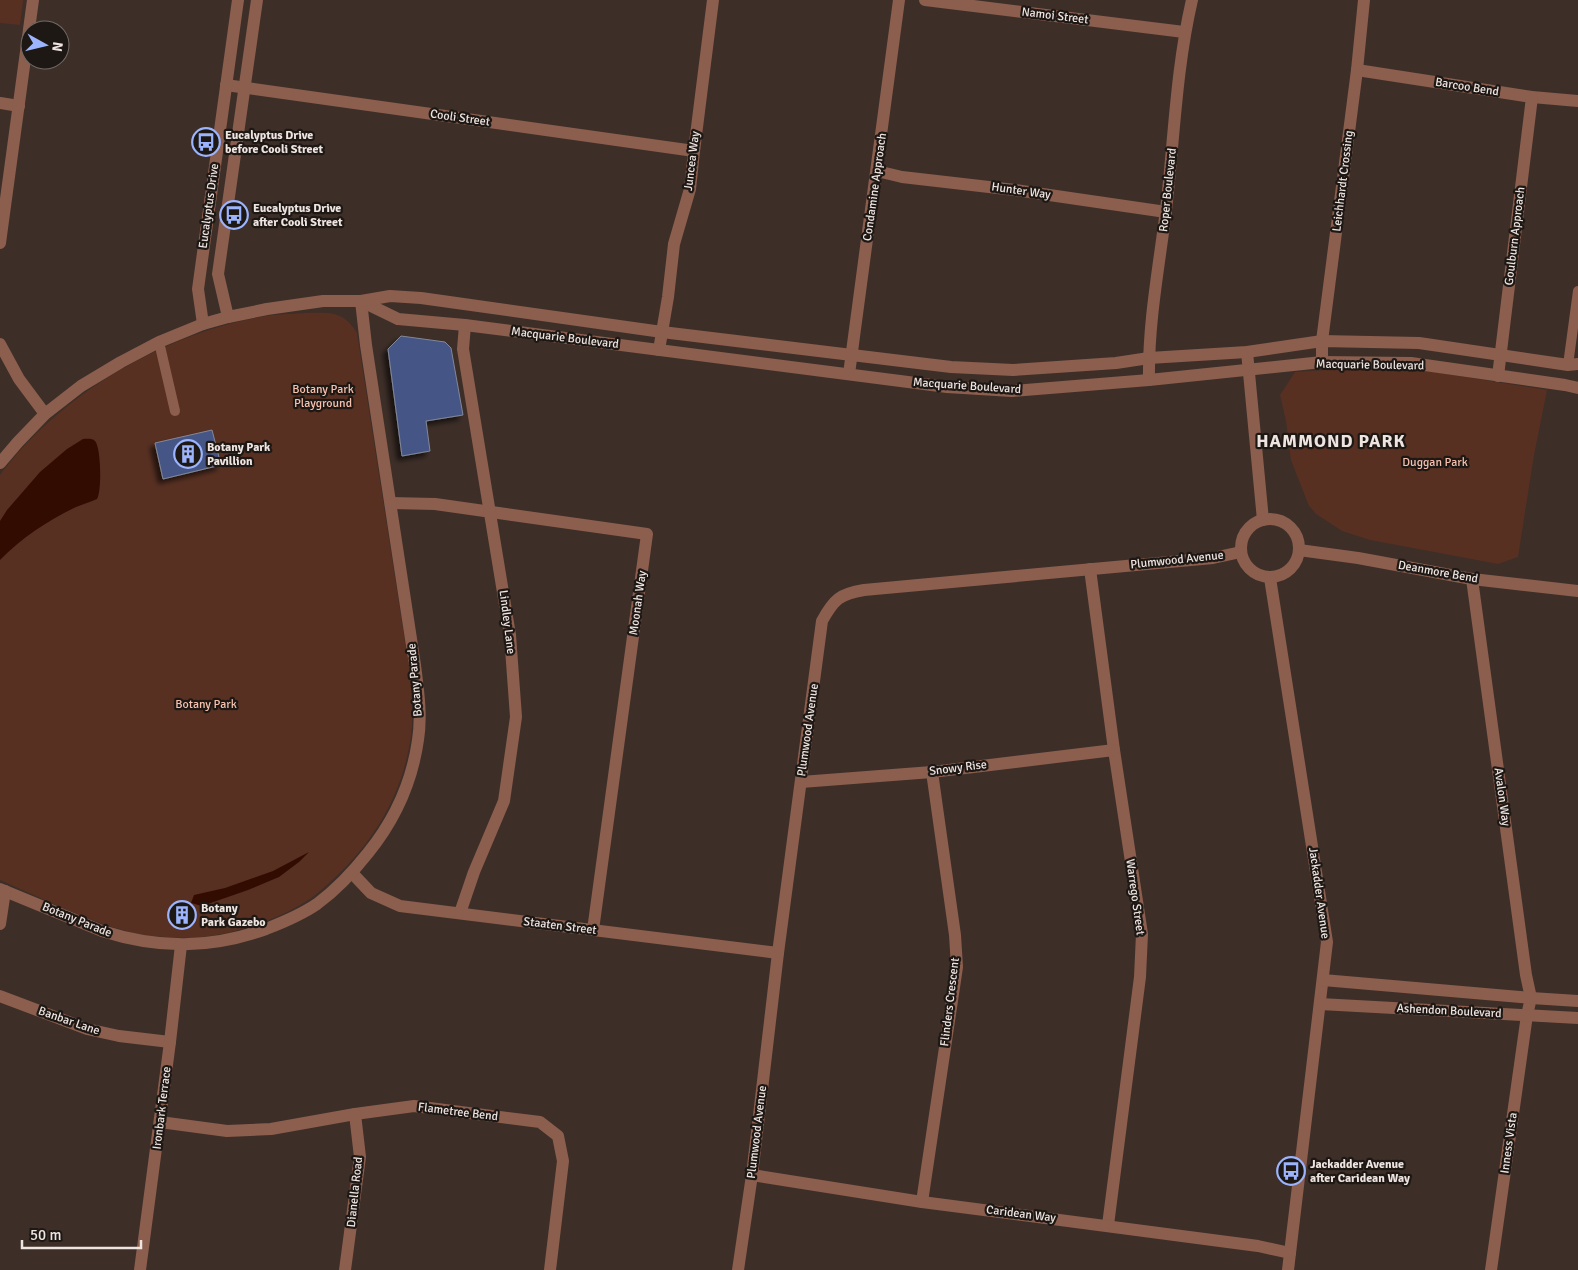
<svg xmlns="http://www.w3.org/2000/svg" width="1578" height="1270" font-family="Signika,sans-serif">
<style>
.green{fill:#573022}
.water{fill:#330c01}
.building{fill:#455586;stroke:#828897;filter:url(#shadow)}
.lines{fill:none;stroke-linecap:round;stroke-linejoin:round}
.service{stroke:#8b5e4e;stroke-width:10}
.minor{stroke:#8b5e4e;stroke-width:12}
.tertiary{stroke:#8b5e4e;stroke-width:12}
.labels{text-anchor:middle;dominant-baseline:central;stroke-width:4.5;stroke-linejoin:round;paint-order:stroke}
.street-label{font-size:12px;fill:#eee4e0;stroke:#1e1815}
.poi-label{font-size:12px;font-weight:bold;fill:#eee4e0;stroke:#1e1815;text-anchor:start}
.park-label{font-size:12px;fill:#f7c1ae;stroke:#1e1815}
.district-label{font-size:18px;font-weight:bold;letter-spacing:1px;fill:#eee4e0;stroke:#1e1815}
</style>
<defs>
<filter id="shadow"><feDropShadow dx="-4.5" dy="4.5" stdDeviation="2.5" flood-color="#0009"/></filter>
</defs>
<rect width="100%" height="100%" fill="#3d2e28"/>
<!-- green -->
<g class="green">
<polygon points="0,0 23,0 20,25 0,23"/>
<path d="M305,313C329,313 343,310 357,333L410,674C412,696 414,719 410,742C401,798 371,846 329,883C321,890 314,897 305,902C273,922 228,936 191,938C178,938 165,937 153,936C104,931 45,899 0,880V475C60,395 162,335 260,317C275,314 290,314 305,313Z"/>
<polygon points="1373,367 1410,368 1547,390 1534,455 1518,557 1498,564 1370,540 1342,531 1316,514 1309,506 1291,460 1286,421 1280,395 1295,372"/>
</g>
<!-- water -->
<g class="water">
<path d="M83,439C87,439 92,438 95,441C101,447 102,491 97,499C91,502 83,504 76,507C49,520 21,538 0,560V521L7,510L40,472L67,449Z"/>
<polygon points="309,852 299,862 279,877 248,890 202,906 191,903 194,895 225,888 273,871"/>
</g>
<!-- building -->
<g class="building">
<polygon points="401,336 445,342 451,348 463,415 426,421 430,451 402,456 388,349"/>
<polygon points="212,430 221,465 163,479 155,443"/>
</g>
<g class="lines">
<!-- service -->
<g class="service">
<polyline points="159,342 175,411"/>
<polyline points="1568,365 1578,291"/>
</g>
<!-- minor -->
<g class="minor">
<polyline points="925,0 1184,32"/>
<polyline points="1357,70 1532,97 1578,101"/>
<polyline points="226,85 694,151"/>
<polyline points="0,103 19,106"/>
<polyline points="877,171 902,177 1015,190 1166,212"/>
<polyline points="0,243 33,0"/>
<polyline points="228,317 218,274 257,0"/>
<polyline points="203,324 198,289 238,0"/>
<polyline points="0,344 19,379 45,414"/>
<polyline points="659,350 668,297 674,244 690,189 694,151 713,0"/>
<polyline points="1247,352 1263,520"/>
<polyline points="1322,362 1322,341 1357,70 1364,0"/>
<polyline points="849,374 899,0"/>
<polyline points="1498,376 1532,97"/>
<path d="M1149,380C1148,323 1159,267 1166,210C1174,140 1176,69 1192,0"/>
<polyline points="391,503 435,504 647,534 593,930"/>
<circle cx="1270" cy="548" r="29"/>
<polyline points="1299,550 1358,558 1472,579 1578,591"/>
<polyline points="1090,569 1114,750 1142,934 1140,977 1108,1225"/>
<polyline points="1270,578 1327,942 1288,1270"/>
<polyline points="1472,579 1526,975 1531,998 1527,1015 1491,1270"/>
<polyline points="801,782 932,772 1114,750"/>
<polyline points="352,873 371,893 400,906 778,953"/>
<path d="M0,889L102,931C159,949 210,949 266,929C284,922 301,915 317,904C336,890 353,872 368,853C394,821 412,782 418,740C422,715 418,690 415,665L366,345L361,301"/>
<polyline points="460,913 474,872 504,801 516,717 510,635 463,349 465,325"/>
<polyline points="0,924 5,891"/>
<polyline points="1323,980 1531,998 1578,1001"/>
<polyline points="0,996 87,1029 119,1036 170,1042"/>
<polyline points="1320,1004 1578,1018"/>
<polyline points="160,1122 227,1131 271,1129 355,1114 414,1106 540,1122 558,1136 563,1161 550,1270"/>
<polyline points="752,1175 922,1202 1258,1246 1290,1253"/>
<polyline points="922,1202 957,967 955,935 932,772"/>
<polyline points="140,1270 170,1042 181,945"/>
<polyline points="345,1270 360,1157 355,1114"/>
<path d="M738,1270L752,1175L778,953L822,621C834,599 840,594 864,590L1213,558L1241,552"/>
</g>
<!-- tertiary -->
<g class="tertiary">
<polyline points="361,301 398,319 465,325 947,387 1012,391 1149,380 1322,362 1411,363 1565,385 1578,388"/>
<polyline points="0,463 18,442 45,414 81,386 121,362 159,342 203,324 228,317 267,309 323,301 361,301 390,296 421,298 662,332 951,367 1013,370 1116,363 1149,358 1247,352 1322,341 1419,343 1568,365 1578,364"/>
</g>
</g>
<!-- icons -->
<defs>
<symbol id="bus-ring" viewBox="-11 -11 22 22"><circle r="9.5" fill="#1e1815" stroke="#9bb4fd" stroke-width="1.5"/><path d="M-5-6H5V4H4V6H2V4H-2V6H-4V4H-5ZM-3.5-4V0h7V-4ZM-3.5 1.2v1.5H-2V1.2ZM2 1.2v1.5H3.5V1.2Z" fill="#9bb4fd"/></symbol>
<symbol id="building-ring" viewBox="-11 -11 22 22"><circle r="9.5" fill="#1e1815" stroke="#9bb4fd" stroke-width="1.5"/><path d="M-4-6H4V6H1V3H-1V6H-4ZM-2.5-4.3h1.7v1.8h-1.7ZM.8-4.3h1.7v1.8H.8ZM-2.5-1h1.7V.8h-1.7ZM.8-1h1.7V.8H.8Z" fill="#9bb4fd"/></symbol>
</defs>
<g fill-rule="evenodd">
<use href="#bus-ring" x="190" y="126" width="32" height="32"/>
<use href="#bus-ring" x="218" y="199" width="32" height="32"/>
<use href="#building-ring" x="172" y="438" width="32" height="32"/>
<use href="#building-ring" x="166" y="899" width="32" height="32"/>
<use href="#bus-ring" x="1275" y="1155" width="32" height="32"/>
</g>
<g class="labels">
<!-- street labels -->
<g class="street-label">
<text transform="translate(1055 16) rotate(7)">Namoi Street</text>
<text transform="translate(1467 87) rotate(9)">Barcoo Bend</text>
<text transform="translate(460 118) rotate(8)">Cooli Street</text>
<text transform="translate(692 161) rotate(-83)">Juncea Way</text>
<text transform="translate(1343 181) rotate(-83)">Leichhardt Crossing</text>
<text transform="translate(875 187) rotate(-82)">Condamine Approach</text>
<text transform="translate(1168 190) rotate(-84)">Roper Boulevard</text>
<text transform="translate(1021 191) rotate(8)">Hunter Way</text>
<text transform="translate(209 206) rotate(-82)">Eucalyptus Drive</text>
<text transform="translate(1515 236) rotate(-83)">Goulburn Approach</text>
<text transform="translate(565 338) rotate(7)">Macquarie Boulevard</text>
<text transform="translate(1370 365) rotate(1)">Macquarie Boulevard</text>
<text transform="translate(967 386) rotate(4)">Macquarie Boulevard</text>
<text transform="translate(1177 560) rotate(-6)">Plumwood Avenue</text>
<text transform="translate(1438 572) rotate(10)">Deanmore Bend</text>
<text transform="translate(638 603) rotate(-82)">Moonah Way</text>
<text transform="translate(507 622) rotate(83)">Lindley Lane</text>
<text transform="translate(415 680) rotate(-95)">Botany Parade</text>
<text transform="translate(808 730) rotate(-82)">Plumwood Avenue</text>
<text transform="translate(958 768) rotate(-7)">Snowy Rise</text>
<text transform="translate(1502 797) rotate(82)">Avalon Way</text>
<text transform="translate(1319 893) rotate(82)">Jackadder Avenue</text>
<text transform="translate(1135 897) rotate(82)">Warrego Street</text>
<text transform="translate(77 920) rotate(22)">Botany Parade</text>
<text transform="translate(560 926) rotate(7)">Staaten Street</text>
<text transform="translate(950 1002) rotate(-83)">Flinders Crescent</text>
<text transform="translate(1449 1011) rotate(3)">Ashendon Boulevard</text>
<text transform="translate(69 1021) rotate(19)">Banbar Lane</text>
<text transform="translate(162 1108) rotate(-83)">Ironbark Terrace</text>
<text transform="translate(458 1112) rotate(7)">Flametree Bend</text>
<text transform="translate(757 1132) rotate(-83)">Plumwood Avenue</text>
<text transform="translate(1509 1143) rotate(-82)">Inness Vista</text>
<text transform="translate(355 1192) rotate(-84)">Dianella Road</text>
<text transform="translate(1021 1214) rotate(7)">Caridean Way</text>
</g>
<!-- poi labels -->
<g class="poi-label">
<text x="225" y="135">Eucalyptus Drive<tspan x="225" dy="14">before Cooli Street</tspan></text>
<text x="253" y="208">Eucalyptus Drive<tspan x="253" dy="14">after Cooli Street</tspan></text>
<text x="207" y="447">Botany Park<tspan x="207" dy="14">Pavillion</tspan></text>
<text x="201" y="908">Botany<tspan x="201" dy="14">Park Gazebo</tspan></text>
<text x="1310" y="1164">Jackadder Avenue<tspan x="1310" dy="14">after Caridean Way</tspan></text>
</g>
<!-- park labels -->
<g class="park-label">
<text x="323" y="389">Botany Park<tspan x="323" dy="14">Playground</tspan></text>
<text x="1435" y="462">Duggan Park</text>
<text x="206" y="704">Botany Park</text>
</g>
<!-- district labels -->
<g class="district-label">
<text x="1331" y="441">HAMMOND PARK</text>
</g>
</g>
<!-- north arrow -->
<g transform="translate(45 45) rotate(98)"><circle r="24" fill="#1e1815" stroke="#716a66"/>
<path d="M0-4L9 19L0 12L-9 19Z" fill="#9bb4fd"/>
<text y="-8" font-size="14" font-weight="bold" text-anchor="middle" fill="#eee4e0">N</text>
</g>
<!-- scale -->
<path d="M22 1240v8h119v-8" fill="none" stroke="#eee4e0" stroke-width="2.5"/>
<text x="30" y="1240" font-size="15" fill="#eee4e0" stroke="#1e1815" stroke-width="4" paint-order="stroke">50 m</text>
</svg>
